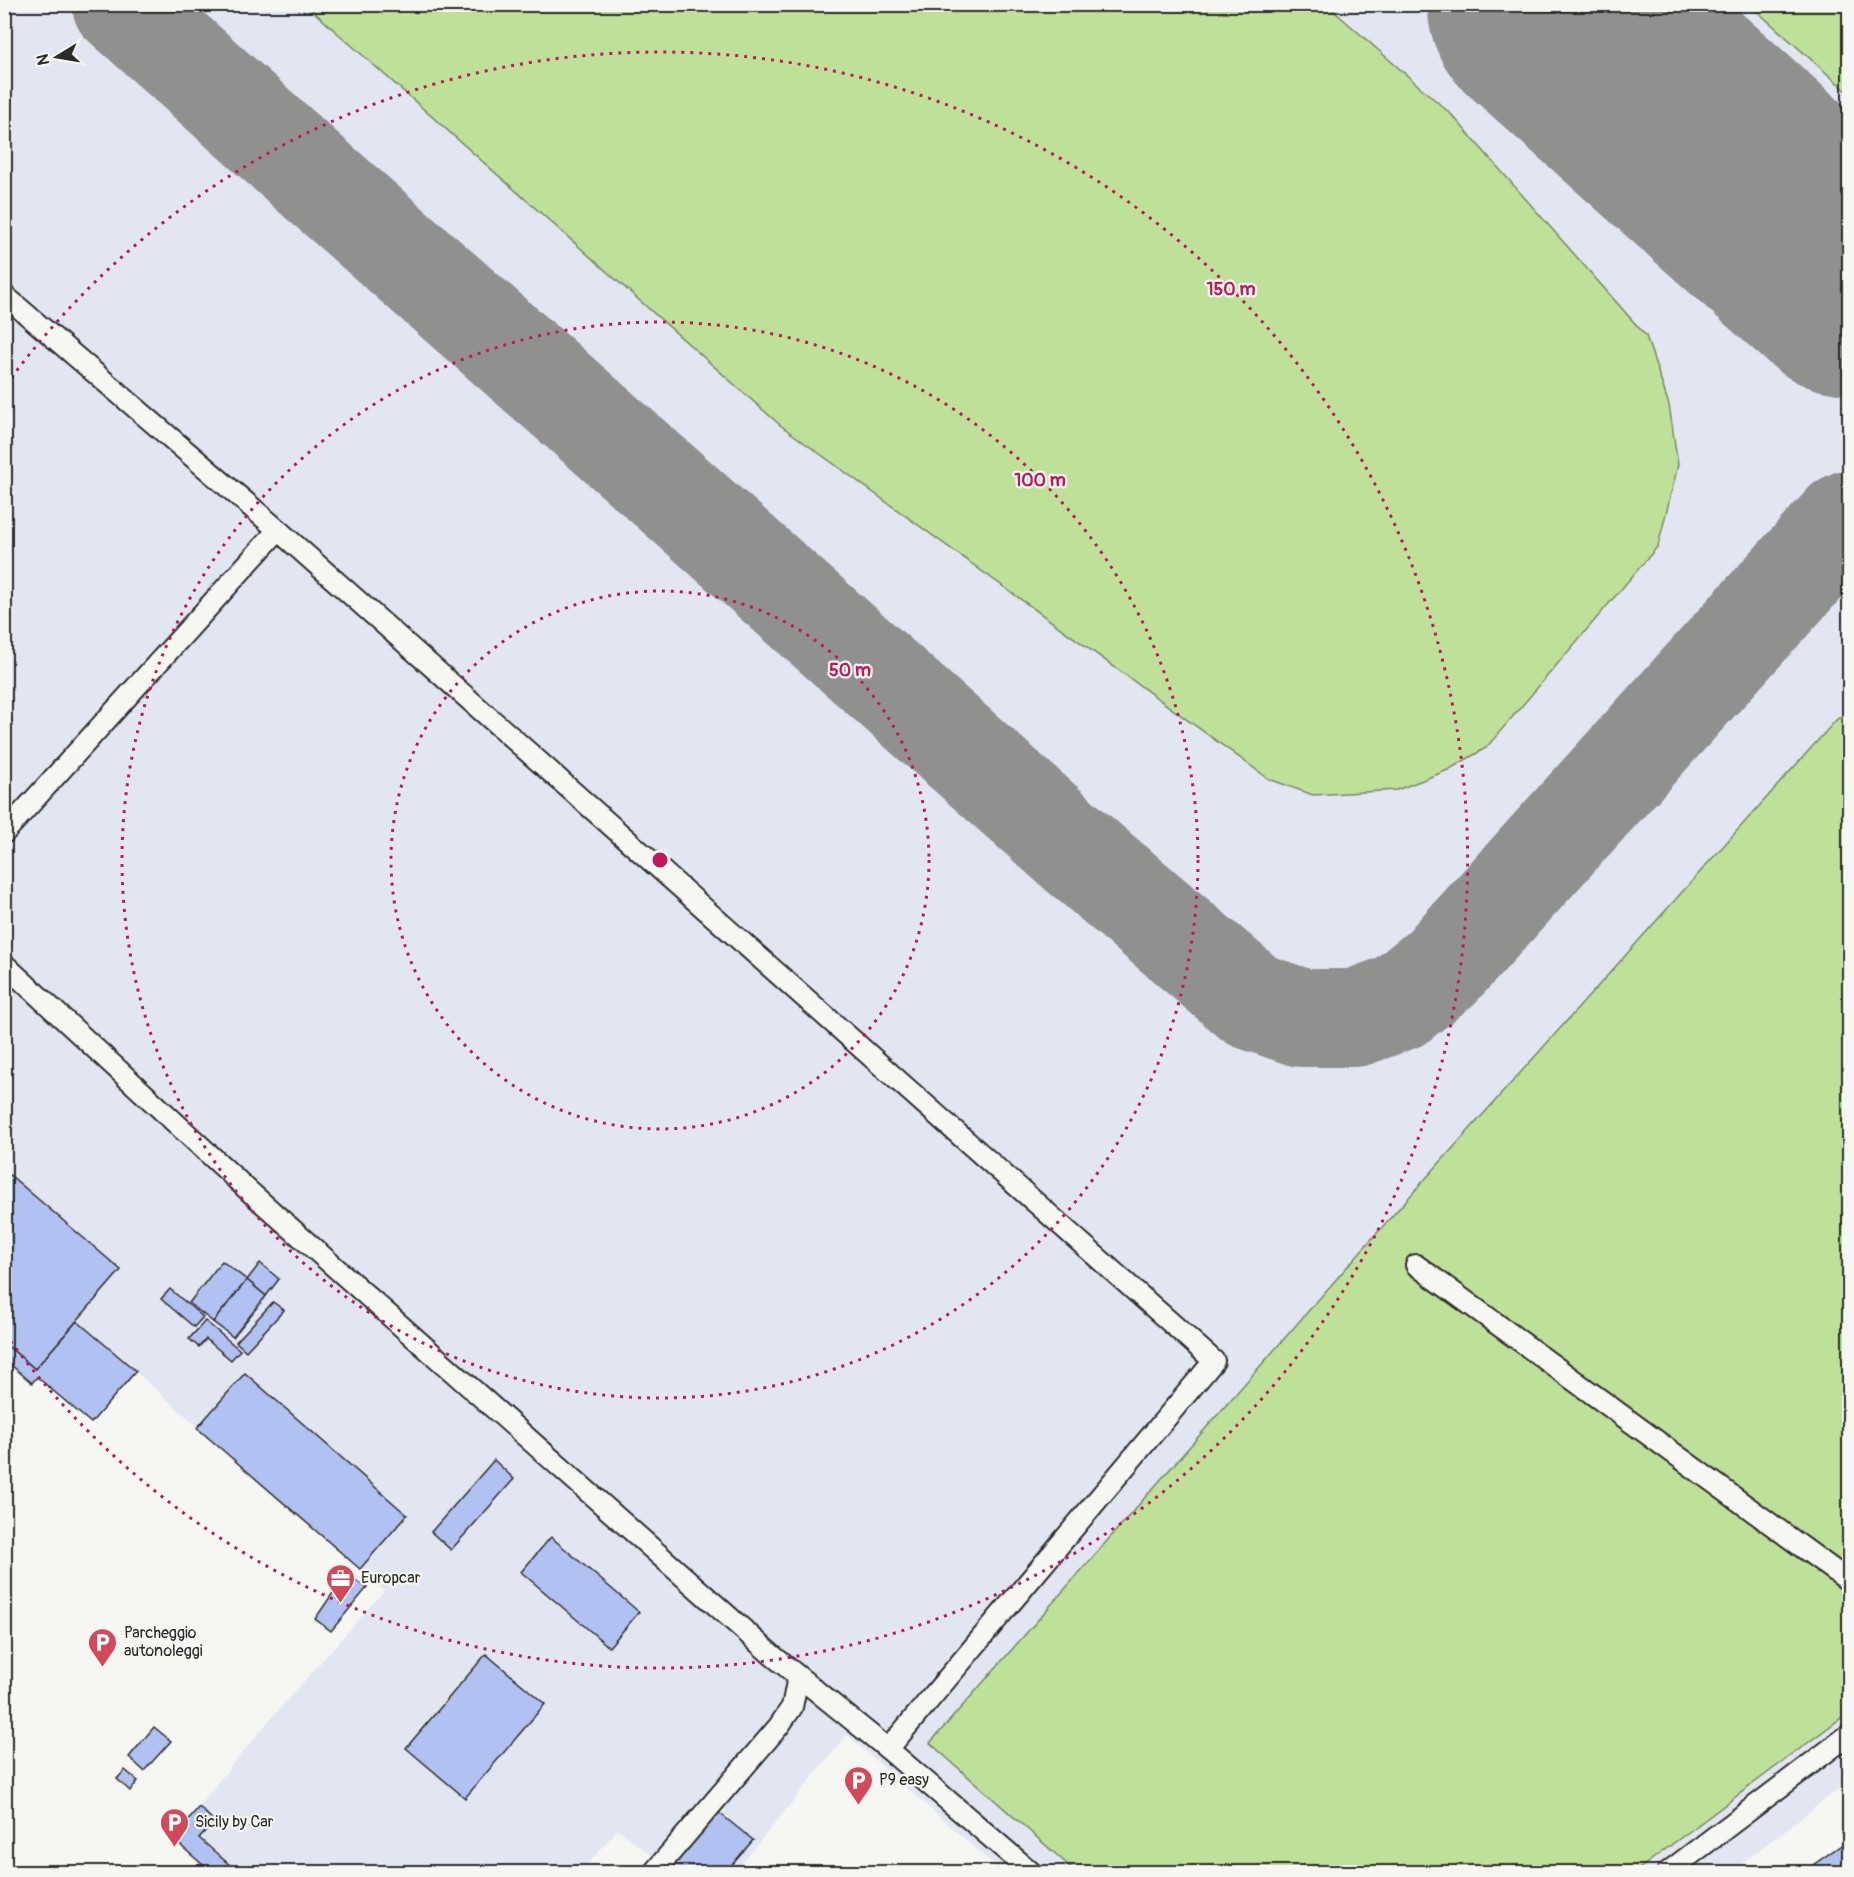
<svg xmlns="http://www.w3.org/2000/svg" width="1854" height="1877" font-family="Pangolin,sans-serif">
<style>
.built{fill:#e1e6f2}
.green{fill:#bfe099;stroke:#758662;stroke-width:1.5}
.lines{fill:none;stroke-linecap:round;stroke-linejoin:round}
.taxiway{stroke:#90908e;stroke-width:98}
.runway{stroke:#90908e;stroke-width:243}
.building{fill:#b1c1f1;stroke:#2b2b2b;stroke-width:1.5}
.lane-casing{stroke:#2b2b2b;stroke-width:24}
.lane{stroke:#f6f6f2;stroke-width:20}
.ring{fill:none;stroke:#c2185b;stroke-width:3;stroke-dasharray:3 6}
.labels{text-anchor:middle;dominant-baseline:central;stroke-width:4.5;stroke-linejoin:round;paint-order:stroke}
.poi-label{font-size:16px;fill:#2b2b2b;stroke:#f6f6f2;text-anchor:start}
.centre{fill:#c2185b;stroke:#f6f6f2;stroke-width:3}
.ring-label{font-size:18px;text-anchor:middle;font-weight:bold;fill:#c2185b;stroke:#f6f6f2;stroke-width:4.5;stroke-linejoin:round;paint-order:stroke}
</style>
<rect width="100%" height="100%" fill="#f6f6f2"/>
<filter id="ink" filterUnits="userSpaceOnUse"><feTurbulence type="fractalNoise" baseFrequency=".0167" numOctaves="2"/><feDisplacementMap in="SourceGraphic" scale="12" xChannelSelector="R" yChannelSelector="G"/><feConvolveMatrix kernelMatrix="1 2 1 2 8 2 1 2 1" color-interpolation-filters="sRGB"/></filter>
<g filter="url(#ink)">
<!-- built -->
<polygon class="built" points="5,5 1849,5 1849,1781 1730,1872 1002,1872 847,1735 735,1872 672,1872 618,1829 581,1872 248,1872 232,1866 226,1872 211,1872 172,1838 267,1723 384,1591 136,1372 91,1423 37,1377 32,1383 5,1359"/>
<!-- green -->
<g class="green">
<polygon points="306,5 1327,5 1452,115 1646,336 1669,405 1678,465 1658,546 1486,748 1448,770 1397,790 1313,795 1269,779 780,425"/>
<polygon points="1750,5 1849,5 1849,93"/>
<polygon points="1849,712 1849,1712 1635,1872 1076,1872 930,1743 1368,1243 1837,719"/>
</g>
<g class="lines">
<!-- taxiway -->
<g class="taxiway">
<polyline points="121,4 309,173 677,497 1077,852 1252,1001 1302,1018 1355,1018 1399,1002 1441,968 1844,522 1850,519"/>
<polyline points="1811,238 1850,298"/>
</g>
<!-- runway -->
<polyline class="runway" points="1549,4 1850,273"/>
</g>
<!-- building -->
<g class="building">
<polygon points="4,1170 121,1270 35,1369 4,1343"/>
<polygon points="222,1261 247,1280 213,1322 189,1303"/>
<polygon points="260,1263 279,1279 266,1296 247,1280"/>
<polygon points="247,1280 266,1296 233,1337 213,1322"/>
<polygon points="170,1289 203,1317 194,1327 161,1299"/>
<polygon points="273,1302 284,1310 246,1351 236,1342"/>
<polygon points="77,1321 136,1371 91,1423 37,1377 32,1383 4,1359 4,1343 35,1369"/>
<polygon points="205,1321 240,1350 231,1360 206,1339 199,1347 189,1339"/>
<polygon points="245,1373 407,1515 360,1569 197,1428"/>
<polygon points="494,1460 514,1479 451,1550 431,1532"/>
<polygon points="551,1537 639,1612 609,1647 521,1572"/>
<polygon points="346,1574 367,1588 331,1631 315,1619"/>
<polygon points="486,1654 545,1704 465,1798 406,1748"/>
<polygon points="154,1727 171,1741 144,1771 129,1757"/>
<polygon points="125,1770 138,1781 130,1791 117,1779"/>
<polygon points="199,1807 214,1821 199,1838 231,1866 226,1872 211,1872 172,1838"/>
<polygon points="718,1812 753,1840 726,1872 678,1872 672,1868"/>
<polygon points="1850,1839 1850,1872 1803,1872"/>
</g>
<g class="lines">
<defs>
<g id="lane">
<polyline points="4,295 278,530 4,833"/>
<polyline points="278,530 1214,1361 888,1749"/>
<polyline points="4,964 249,1191 772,1655 888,1749 1031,1872"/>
<polyline points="1416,1265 1850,1582"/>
<polyline points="654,1872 779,1726 792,1707 798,1677"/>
<polyline points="1668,1872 1850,1734"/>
</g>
</defs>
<!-- lane casing -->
<use href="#lane" class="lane-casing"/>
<!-- lane -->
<use href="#lane" class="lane"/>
</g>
</g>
<!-- distance rings -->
<g class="ring">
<circle cx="660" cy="860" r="269"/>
<circle cx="660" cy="860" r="538"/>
<path d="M6 385A808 808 0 1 1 6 1335"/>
</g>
<!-- icons -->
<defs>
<symbol id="office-pin" viewBox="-11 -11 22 30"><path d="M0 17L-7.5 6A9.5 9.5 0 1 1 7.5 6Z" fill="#d1495b" stroke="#f6f6f2"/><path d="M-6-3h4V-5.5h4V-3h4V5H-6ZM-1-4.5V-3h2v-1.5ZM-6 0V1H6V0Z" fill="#fff"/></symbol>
<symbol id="parking-pin" viewBox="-11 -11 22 30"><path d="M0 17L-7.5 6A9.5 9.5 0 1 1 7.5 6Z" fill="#d1495b" stroke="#f6f6f2"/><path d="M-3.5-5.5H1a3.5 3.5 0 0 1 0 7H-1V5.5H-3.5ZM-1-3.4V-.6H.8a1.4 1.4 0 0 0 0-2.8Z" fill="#fff"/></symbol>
</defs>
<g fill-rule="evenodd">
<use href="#office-pin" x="324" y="1562" width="33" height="45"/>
<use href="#parking-pin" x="86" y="1626" width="33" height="45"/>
<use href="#parking-pin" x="842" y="1764" width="33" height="45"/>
<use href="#parking-pin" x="158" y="1806" width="33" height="45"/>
</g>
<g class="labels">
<!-- poi labels -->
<g class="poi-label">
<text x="361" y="1578">Europcar</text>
<text x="124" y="1633">Parcheggio<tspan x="124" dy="18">autonoleggi</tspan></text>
<text x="879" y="1780">P9 easy</text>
<text x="195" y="1822">Sicily by Car</text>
</g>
</g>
<circle cx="660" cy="860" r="9" class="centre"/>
<g class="ring-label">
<text x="1231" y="295">150 m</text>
<text x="1040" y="486">100 m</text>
<text x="850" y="676">50 m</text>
</g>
<!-- margin -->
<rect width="1854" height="1877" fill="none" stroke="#f6f6f2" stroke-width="24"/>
<rect x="12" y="12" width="1830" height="1853" fill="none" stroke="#2b2b2b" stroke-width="2" filter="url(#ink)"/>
<!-- north arrow -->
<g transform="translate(57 57) rotate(259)" stroke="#f6f6f2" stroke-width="4.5" paint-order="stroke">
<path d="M0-4.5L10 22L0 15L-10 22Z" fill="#2b2b2b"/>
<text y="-9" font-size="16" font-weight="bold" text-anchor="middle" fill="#2b2b2b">N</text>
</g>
</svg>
